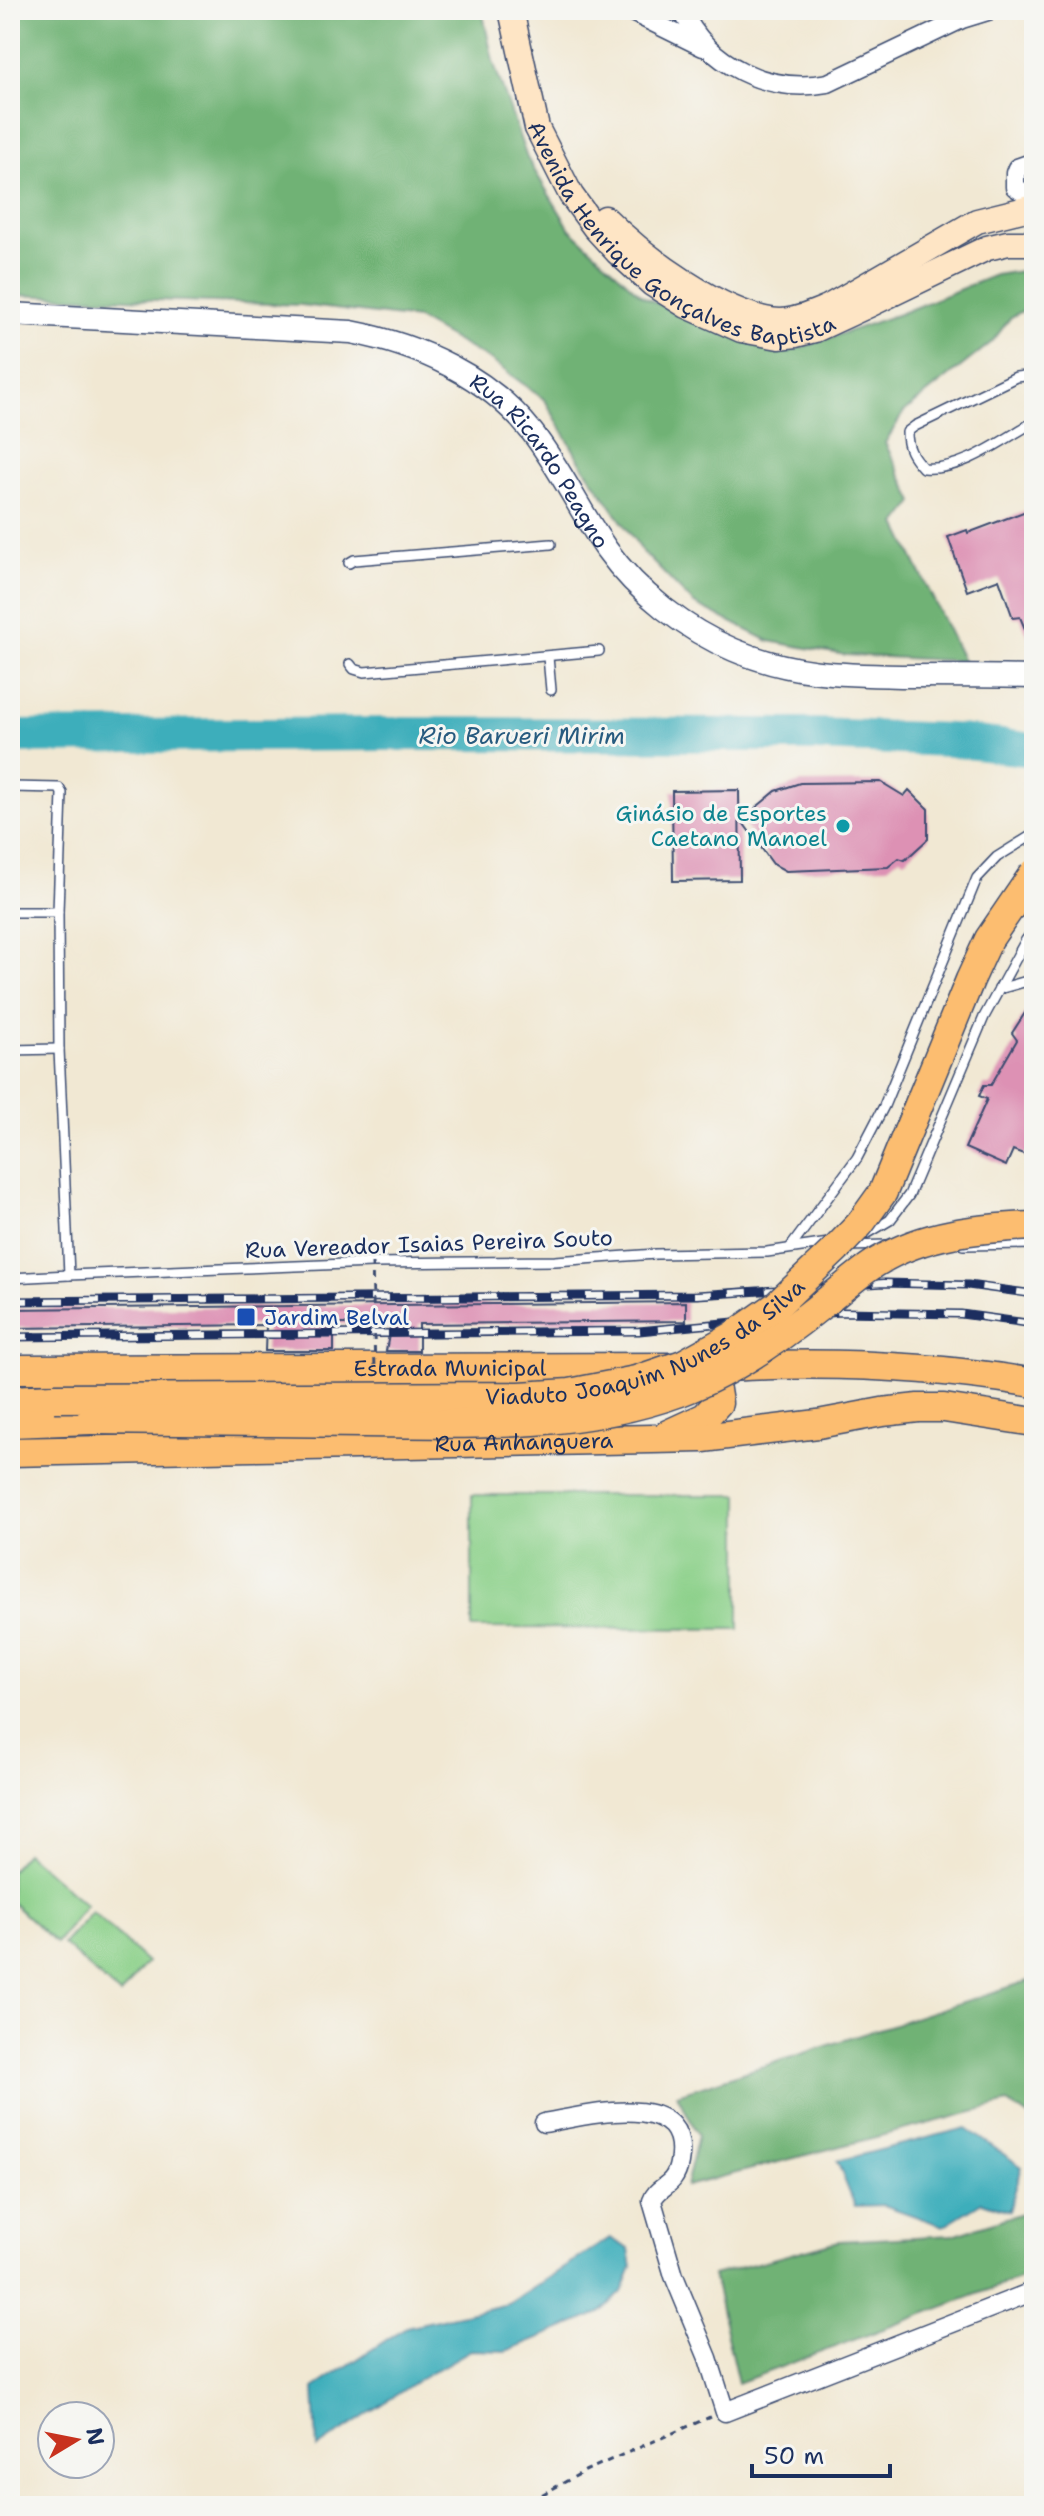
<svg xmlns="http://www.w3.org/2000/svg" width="1044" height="2516" font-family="'Shantell Sans',sans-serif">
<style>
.green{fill:#8bd089;stroke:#538074;stroke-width:2}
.forest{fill:#70b275;stroke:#46706a;stroke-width:2}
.water{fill:#3eaebb;stroke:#2c6e8c;stroke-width:2}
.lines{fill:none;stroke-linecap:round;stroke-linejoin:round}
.river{stroke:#3eaebb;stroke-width:34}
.building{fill:#dd91b4}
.service-casing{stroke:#3b4b70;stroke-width:12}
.minor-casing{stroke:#3b4b70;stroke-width:21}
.tertiary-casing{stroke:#3b4b70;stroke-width:25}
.secondary-casing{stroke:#3b4b70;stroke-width:27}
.primary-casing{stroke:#3b4b70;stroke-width:31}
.path{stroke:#3b4b70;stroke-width:3;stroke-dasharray:6 6;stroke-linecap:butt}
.service{stroke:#fff;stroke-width:9}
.minor{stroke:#fff;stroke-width:18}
.tertiary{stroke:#fff;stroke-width:22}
.secondary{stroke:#fee5c5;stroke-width:24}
.primary{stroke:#fcbd6f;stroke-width:28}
.rail-casing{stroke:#1b2f5e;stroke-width:9}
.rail{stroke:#f6f6f2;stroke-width:6;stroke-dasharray:18;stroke-linecap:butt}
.primary-bridge-casing{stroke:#3b4b70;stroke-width:31;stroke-linecap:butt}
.path-bridge{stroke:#3b4b70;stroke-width:3;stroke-dasharray:6 6;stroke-linecap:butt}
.primary-bridge{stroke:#fcbd6f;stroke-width:28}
.culture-dot{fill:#0f9aa8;stroke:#f6f6f2;stroke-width:3}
.transit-dot{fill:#1a4fb4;stroke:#f6f6f2;stroke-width:3}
.labels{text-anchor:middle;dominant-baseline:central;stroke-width:6;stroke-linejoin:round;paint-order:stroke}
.street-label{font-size:22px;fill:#1b2f5e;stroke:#f6f6f2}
.culture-label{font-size:22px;fill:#0d838f;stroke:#f6f6f2;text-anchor:end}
.transit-label{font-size:22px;fill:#164399;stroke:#f6f6f2;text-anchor:start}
.water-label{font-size:24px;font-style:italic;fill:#275b7f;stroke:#f6f6f2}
</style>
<rect width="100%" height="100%" fill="#f6f6f2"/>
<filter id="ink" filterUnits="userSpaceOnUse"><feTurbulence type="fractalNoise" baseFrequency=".0125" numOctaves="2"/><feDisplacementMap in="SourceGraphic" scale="16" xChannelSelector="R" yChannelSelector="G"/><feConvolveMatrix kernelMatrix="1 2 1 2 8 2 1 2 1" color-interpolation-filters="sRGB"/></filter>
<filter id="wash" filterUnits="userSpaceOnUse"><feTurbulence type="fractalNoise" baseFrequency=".006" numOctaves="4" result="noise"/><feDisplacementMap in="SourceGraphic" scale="32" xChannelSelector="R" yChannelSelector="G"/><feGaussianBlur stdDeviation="1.8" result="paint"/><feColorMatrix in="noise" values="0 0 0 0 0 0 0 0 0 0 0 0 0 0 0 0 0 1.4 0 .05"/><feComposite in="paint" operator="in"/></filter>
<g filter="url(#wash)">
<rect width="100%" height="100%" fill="#f1e8d3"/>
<!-- green -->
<g class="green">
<polygon points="472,1495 739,1495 739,1629 472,1628"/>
<polygon points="26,1853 86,1905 56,1943 10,1901 10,1871"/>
<polygon points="92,1912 147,1962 120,1995 63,1944"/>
</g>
<!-- forest -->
<g class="forest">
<polygon points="10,10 482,10 493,61 527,158 570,229 642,296 713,330 791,351 899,314 995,275 1034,269 1034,305 1011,317 992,342 904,412 885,443 914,502 897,524 963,661 845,655 769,641 694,604 643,552 581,463 545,400 492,361 417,319 301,305 10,295"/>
<polygon points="1034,1979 1034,2121 1008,2103 686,2186 698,2135 677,2094"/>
<polygon points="1034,2209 1034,2273 738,2383 713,2275 839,2241 953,2235"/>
</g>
<!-- water -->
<g class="water">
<polygon points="966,2128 1022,2167 1009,2211 982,2202 943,2226 884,2205 855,2206 837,2161"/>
<polygon points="610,2238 629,2249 632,2267 622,2292 600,2313 506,2351 471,2350 417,2381 317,2448 314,2388 406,2327 508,2304"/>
</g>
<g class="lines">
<!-- river -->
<polyline class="river" points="10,737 383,734 815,735 951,740 1034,750"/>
</g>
<g id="blocks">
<!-- building -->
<g class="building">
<polygon points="1034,508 1034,650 1020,617 1013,618 999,579 967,591 948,537 967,530 968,533"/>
<polygon points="881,782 904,796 909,790 928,809 928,839 905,860 899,858 888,867 786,871 773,864 741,820 776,791 800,783"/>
<polygon points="739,790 740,880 673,881 672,791"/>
<polygon points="1034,999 1034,1158 1013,1150 1006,1166 965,1148 987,1099 979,1096 984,1085 991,1085 1017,1040 1012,1033"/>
<polygon points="686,1302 686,1321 419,1324 419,1351 386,1351 391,1324 334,1324 334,1351 265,1351 266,1325 10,1328 10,1309"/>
</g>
</g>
</g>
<g filter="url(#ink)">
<use href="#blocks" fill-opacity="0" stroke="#3b4b70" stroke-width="2"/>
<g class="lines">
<defs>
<g id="service">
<path d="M1034,380L1026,376L1016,377L915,426L907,432C907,448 912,456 923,468C961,472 1002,440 1034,422"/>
<polyline points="349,563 354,560 551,544"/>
<polyline points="548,657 551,690"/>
<polyline points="350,664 354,669 364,672 599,651"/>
<polyline points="10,787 59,788 62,793 58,912 59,1049 69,1275 10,1278"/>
<polyline points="10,912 58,912"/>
<polyline points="999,989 1034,979"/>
<polyline points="10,1050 59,1049"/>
<polyline points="863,1236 890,1220 909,1195 984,1017 1026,940 1034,930"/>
<polyline points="963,1245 1034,1244"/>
<polyline points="847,1246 888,1245"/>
<polyline points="790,1248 857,1158 884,1106 977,878 997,857 1034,834"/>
<polyline points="69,1275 372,1263 555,1261 656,1254 767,1252 829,1243"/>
</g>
<g id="minor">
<polyline points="628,10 703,47"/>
<path d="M682,10C708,66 768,94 828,83L962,19L991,10"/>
<polyline points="1034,162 1017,168 1015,173 1015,187 1034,199"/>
<path d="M544,2123C585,2116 693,2086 679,2163C675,2188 657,2185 652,2201L674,2276L708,2358L725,2412L1034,2291"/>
</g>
<g id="tertiary">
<path id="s1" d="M10,314L351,332C419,345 488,376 532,432C561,469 580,512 607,550C637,592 686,630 734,650C793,675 844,675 907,676C949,676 992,676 1034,677"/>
</g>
<g id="secondary">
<path id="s2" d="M511,10L537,128L571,195L595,228L617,252L652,284L687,306L741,330L779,337L796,335L815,330L869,305L987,248L1008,243H1034"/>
<path d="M605,218C643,256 725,318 780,321C796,321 813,313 828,307L977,221L1034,207"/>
</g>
<g id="primary">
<path d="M728,1367C831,1361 932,1366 1034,1383"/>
<path id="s3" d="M10,1369L670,1367"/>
<polyline points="10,1400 54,1398"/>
<polyline points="10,1423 91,1420"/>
<polyline points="668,1434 705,1417 718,1403 715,1384 695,1367"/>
<path id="s4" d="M10,1452L703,1438L818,1424L882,1412L918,1408H944L1034,1422"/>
</g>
</defs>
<!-- service casing -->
<use href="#service" class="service-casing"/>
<!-- minor casing -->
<use href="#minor" class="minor-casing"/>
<!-- tertiary casing -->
<use href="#tertiary" class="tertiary-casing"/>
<!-- secondary casing -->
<use href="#secondary" class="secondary-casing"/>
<!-- primary casing -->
<use href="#primary" class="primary-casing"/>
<!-- path -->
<polyline class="path" points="521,2506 585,2471 710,2417"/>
<!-- service -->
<use href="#service" class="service"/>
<!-- minor -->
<use href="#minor" class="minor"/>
<!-- tertiary -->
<use href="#tertiary" class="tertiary"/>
<!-- secondary -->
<use href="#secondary" class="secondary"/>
<!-- primary -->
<use href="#primary" class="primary"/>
<defs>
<g id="rail">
<polyline points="10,1301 697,1295 884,1283 968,1285 1034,1294"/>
<polyline points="10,1337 639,1331 840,1312 961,1314 1034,1324"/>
</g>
</defs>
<!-- rail casing -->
<use href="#rail" class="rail-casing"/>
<!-- rail -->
<use href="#rail" class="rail"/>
<defs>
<g id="primary-bridge">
<path id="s5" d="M54,1398L519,1396L570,1393L636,1380L683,1364L733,1336L776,1306L838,1247L860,1224L883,1192L970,980L989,939L1034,873"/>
<path d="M91,1420C181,1421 272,1422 363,1423C469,1424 579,1429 680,1392C731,1373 777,1341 819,1307C838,1293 856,1275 877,1262C924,1233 980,1228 1034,1226"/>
</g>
</defs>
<!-- primary-bridge casing -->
<use href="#primary-bridge" class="primary-bridge-casing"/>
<!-- path-bridge -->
<polyline class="path-bridge" points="372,1263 375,1369"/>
<!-- primary-bridge -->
<use href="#primary-bridge" class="primary-bridge"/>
</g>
</g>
<!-- markers -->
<circle class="culture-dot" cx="843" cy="826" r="8"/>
<rect class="transit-dot" x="236" y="1307" width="20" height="20" rx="4"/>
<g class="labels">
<!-- street labels -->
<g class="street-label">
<text stroke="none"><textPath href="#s2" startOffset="314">Avenida Henrique Gonçalves Baptista</textPath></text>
<text stroke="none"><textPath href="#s1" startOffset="580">Rua Ricardo Peagno</textPath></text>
<text transform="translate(429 1244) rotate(-2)">Rua Vereador Isaias Pereira Souto</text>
<text stroke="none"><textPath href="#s5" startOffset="604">Viaduto Joaquim Nunes da Silva</textPath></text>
<text stroke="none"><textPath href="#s3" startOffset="440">Estrada Municipal</textPath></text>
<text stroke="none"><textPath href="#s4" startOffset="514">Rua Anhanguera</textPath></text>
</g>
<!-- culture labels -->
<g class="culture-label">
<text x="827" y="813">Ginásio de Esportes<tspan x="827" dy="25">Caetano Manoel</tspan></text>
</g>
<!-- transit labels -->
<g class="transit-label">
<text x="264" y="1317">Jardim Belval</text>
</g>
<!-- water labels -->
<g class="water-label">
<text x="522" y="736">Rio Barueri Mirim</text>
</g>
</g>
<!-- margin -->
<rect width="1044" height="2516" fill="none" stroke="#f6f6f2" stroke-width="40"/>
<!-- north arrow -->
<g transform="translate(76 2440) rotate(80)"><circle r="38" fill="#f6f6f2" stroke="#9ea6b7" stroke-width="2"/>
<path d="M0-6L14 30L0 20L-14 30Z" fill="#c8321e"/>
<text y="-12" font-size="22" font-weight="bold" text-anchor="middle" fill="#1b2f5e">N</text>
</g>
<!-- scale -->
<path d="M752 2464v12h138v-12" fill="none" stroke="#1b2f5e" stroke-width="4"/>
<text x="764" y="2464" font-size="24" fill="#1b2f5e" stroke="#f6f6f2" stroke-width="6" paint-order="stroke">50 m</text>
</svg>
